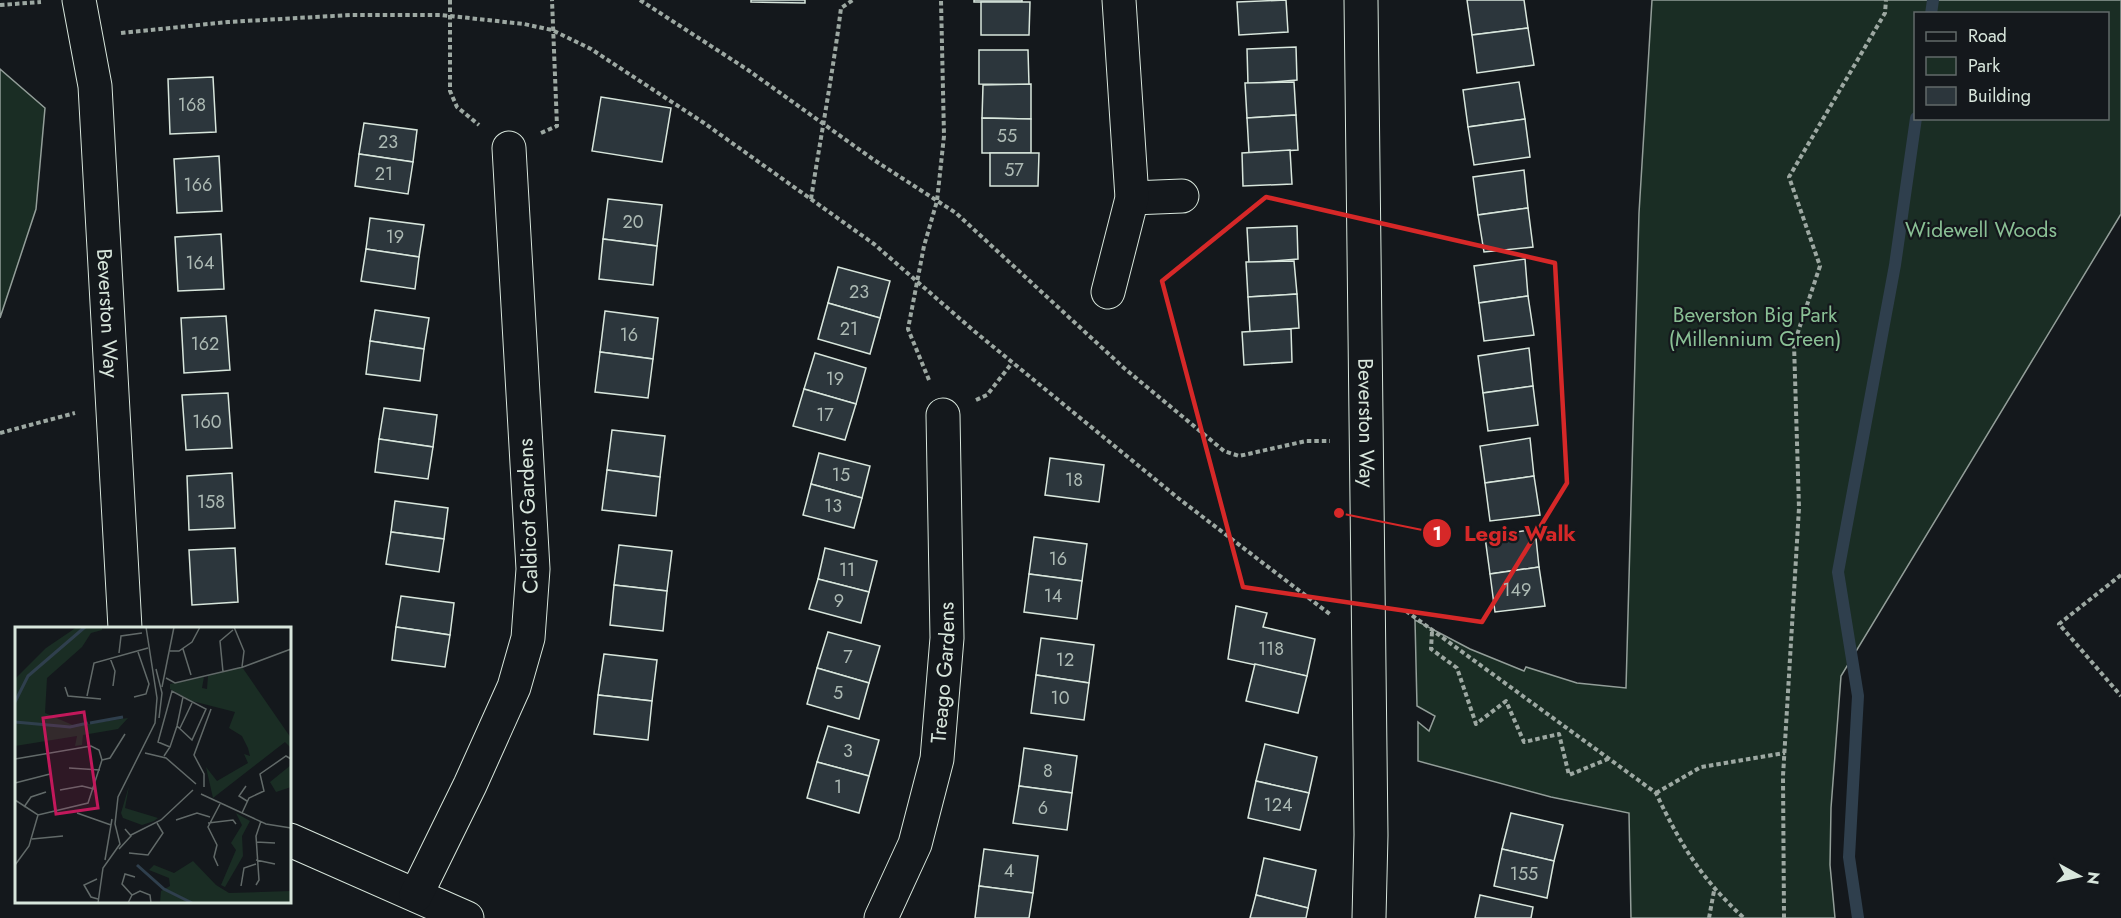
<svg xmlns="http://www.w3.org/2000/svg" width="2121" height="918" font-family="Jost,sans-serif">
<style>
.green{fill:#1a2d24;stroke:#939e99;stroke-width:1.5;fill-rule:evenodd}
.lines{fill:none;stroke-linecap:round;stroke-linejoin:round}
.stream{stroke:#2f3f4d;stroke-width:12}
.building{fill:#2c363c;stroke:#d8e6dc;stroke-width:1.5}
.minor-casing{stroke:#d8e6dc;stroke-width:35}
.path{stroke:#9da8a2;stroke-width:4;stroke-dasharray:4.5 3;stroke-linecap:butt}
.minor{stroke:#14181c;stroke-width:33}
.marked{fill:none;stroke:#d62828;stroke-width:4.5;stroke-linejoin:round}
.labels{text-anchor:middle;dominant-baseline:central;stroke-width:4.5;stroke-linejoin:round;paint-order:stroke}
.number-label{font-size:18px;fill:#adbab4}
.park-label{font-size:21px;fill:#8ac095;stroke:#14181c}
.street-label{font-size:21px;fill:#d8e6dc;stroke:#14181c}
.inset-river{fill:none;stroke:#2f3f4d;stroke-width:3}
.inset-road{fill:none;stroke:#626a69;stroke-width:1.5}
.view{fill:#c2185b;fill-opacity:0.15;stroke:#c2185b;stroke-width:3}
.inset-edge{fill:none;stroke:#d8e6dc;stroke-width:3}
.leader{fill:none;stroke:#d62828;stroke-width:2}
.callout-dot{fill:#d62828;stroke:#14181c;stroke-width:2}
.mark-label{font-size:18px;text-anchor:middle;font-weight:bold;fill:#fff}
.callout-label{font-size:22px;text-anchor:middle;font-weight:bold;fill:#d62828;stroke:#14181c;stroke-width:4.5;stroke-linejoin:round;paint-order:stroke}
</style>
<rect width="100%" height="100%" fill="#14181c"/>
<!-- green -->
<g class="green">
<path d="M1652,0H2121V214L1841,676L1831,808L1830,865L1835,918H1631L1629,813L1551,797L1418,761V722L1429,731L1435,716L1417,706L1415,620L1470,649L1524,671L1526,667L1577,683L1626,688L1639,213ZM1916,14H2108V118H1916Z"/>
<polygon points="0,69 45,108 36,209 0,318"/>
</g>
<g class="lines">
<!-- stream -->
<g class="stream">
<polyline points="1931,14 1933,0"/>
<polyline points="1858,918 1849,857 1858,696 1838,572 1895,265 1916,118"/>
</g>
</g>
<!-- building -->
<g class="building">
<polygon points="751,0 805,0 805,3 751,2"/>
<rect x="974" y="0" width="48" height="2"/>
<polygon points="1286,0 1288,32 1239,35 1237,2"/>
<polygon points="1467,0 1524,0 1528,28 1472,35"/>
<polygon points="981,2 1030,2 1029,35 981,35"/>
<polygon points="1528,28 1534,65 1477,73 1472,35"/>
<polygon points="1296,47 1297,80 1248,84 1247,49"/>
<polygon points="979,50 1028,50 1029,85 979,84"/>
<polygon points="213,77 216,132 170,134 168,79"/>
<polygon points="1294,82 1296,115 1247,118 1245,83"/>
<polygon points="1519,82 1525,119 1468,127 1463,90"/>
<polygon points="1031,84 1031,119 982,118 983,85"/>
<polygon points="601,97 671,108 662,162 592,151"/>
<polygon points="1296,115 1298,150 1249,153 1247,118"/>
<polygon points="982,118 1031,119 1031,153 982,153"/>
<polygon points="1525,119 1530,157 1474,165 1468,127"/>
<polygon points="364,123 417,130 413,162 359,154"/>
<polygon points="1290,150 1292,184 1243,186 1242,153"/>
<polygon points="990,153 1039,153 1038,186 990,186"/>
<polygon points="359,154 413,162 408,194 355,186"/>
<polygon points="219,156 222,211 177,213 174,159"/>
<polygon points="1524,170 1528,208 1478,215 1473,177"/>
<polygon points="608,199 662,205 657,246 603,239"/>
<polygon points="1528,208 1533,247 1484,252 1478,215"/>
<polygon points="370,218 424,225 419,257 366,249"/>
<polygon points="1297,226 1298,259 1249,263 1247,228"/>
<polygon points="221,234 224,289 178,291 175,237"/>
<polygon points="603,239 657,246 653,285 599,279"/>
<polygon points="366,249 419,257 415,289 361,281"/>
<polygon points="1525,259 1528,296 1479,303 1474,266"/>
<polygon points="1294,261 1297,294 1248,297 1246,262"/>
<polygon points="838,267 890,281 880,318 828,303"/>
<polygon points="1297,294 1299,328 1250,332 1248,297"/>
<polygon points="1528,296 1534,335 1484,341 1479,303"/>
<polygon points="828,303 880,318 870,354 818,339"/>
<polygon points="375,310 429,318 424,349 370,341"/>
<polygon points="605,311 658,318 653,359 600,352"/>
<polygon points="226,316 230,370 184,373 181,318"/>
<polygon points="1291,329 1292,362 1244,365 1242,332"/>
<polygon points="370,341 424,349 420,381 366,374"/>
<polygon points="1529,348 1533,386 1483,393 1478,356"/>
<polygon points="600,352 653,359 648,398 595,392"/>
<polygon points="815,353 866,368 856,404 804,389"/>
<polygon points="1533,386 1538,425 1488,431 1483,393"/>
<polygon points="804,389 856,404 845,440 793,426"/>
<polygon points="228,393 232,448 186,450 182,395"/>
<polygon points="384,408 437,415 433,447 379,439"/>
<polygon points="612,430 665,436 660,477 607,470"/>
<polygon points="1530,438 1534,476 1485,483 1480,446"/>
<polygon points="379,439 433,447 428,479 375,472"/>
<polygon points="819,453 870,466 862,498 811,484"/>
<polygon points="1050,458 1104,465 1099,502 1045,495"/>
<polygon points="607,470 660,477 656,516 602,510"/>
<polygon points="232,473 235,528 189,530 187,476"/>
<polygon points="1534,476 1540,515 1490,521 1485,483"/>
<polygon points="811,484 862,498 854,528 803,515"/>
<polygon points="395,501 448,508 444,539 391,532"/>
<polygon points="1535,529 1539,567 1490,574 1485,537"/>
<polygon points="391,532 444,539 439,572 386,564"/>
<polygon points="1034,537 1087,544 1082,581 1029,574"/>
<polygon points="619,545 672,551 667,591 614,585"/>
<polygon points="235,548 238,602 192,605 189,550"/>
<polygon points="825,548 877,561 869,592 818,579"/>
<polygon points="1539,567 1545,606 1495,612 1490,574"/>
<polygon points="1029,574 1082,581 1077,619 1024,612"/>
<polygon points="818,579 869,592 861,623 809,609"/>
<polygon points="614,585 667,591 663,631 610,625"/>
<polygon points="401,596 454,603 450,635 396,627"/>
<polygon points="1236,606 1267,613 1263,627 1315,639 1307,676 1228,659"/>
<polygon points="396,627 450,635 445,667 392,660"/>
<polygon points="828,632 880,646 869,683 817,668"/>
<polygon points="1041,638 1094,645 1089,683 1036,675"/>
<polygon points="604,654 657,660 652,701 598,695"/>
<polygon points="1255,664 1307,676 1298,713 1246,701"/>
<polygon points="817,668 869,683 859,719 807,704"/>
<polygon points="1036,675 1089,683 1084,720 1031,713"/>
<polygon points="598,695 652,701 648,740 594,734"/>
<polygon points="828,726 879,740 869,776 817,762"/>
<polygon points="1265,744 1317,757 1309,793 1256,781"/>
<polygon points="1024,748 1077,756 1072,793 1019,786"/>
<polygon points="817,762 869,776 859,813 807,798"/>
<polygon points="1256,781 1309,793 1300,830 1248,818"/>
<polygon points="1019,786 1072,793 1067,830 1013,823"/>
<polygon points="1511,813 1563,825 1554,861 1502,849"/>
<polygon points="984,849 1038,856 1033,893 979,886"/>
<polygon points="1502,849 1554,861 1547,898 1494,886"/>
<polygon points="1264,858 1316,870 1308,908 1256,895"/>
<polygon points="979,886 1033,893 1029,918 975,918"/>
<polygon points="1256,895 1308,908 1306,918 1250,918"/>
<polygon points="1480,895 1533,907 1531,918 1475,918"/>
</g>
<g class="lines">
<defs>
<g id="minor">
<path id="s1" d="M79,0L95,86L125,628"/>
<path id="s2" d="M1361,0L1371,835L1369,918"/>
<polyline points="1132,198 1182,196"/>
<polyline points="1108,292 1132,198 1119,0"/>
<polyline points="290,840 467,918"/>
<polyline points="416,895 470,785 514,687 528,638 533,569 509,148"/>
<path id="s3" d="M881,918L915,844L937,759L947,638L943,415"/>
</g>
</defs>
<!-- minor casing -->
<use href="#minor" class="minor-casing"/>
<!-- path -->
<g class="path">
<polyline points="450,0 450,91 457,107 479,125"/>
<polyline points="640,0 748,70 874,160 956,213 1124,368 1224,451 1239,456 1306,441 1330,441"/>
<polyline points="0,5 41,2"/>
<polyline points="121,33 228,22 350,15 441,15 524,24 552,30 591,49 704,123 874,244 974,331 1178,498 1331,615"/>
<polyline points="541,133 557,126 552,0"/>
<path d="M811,199C821,135 833,72 841,8L853,0"/>
<polyline points="929,380 908,329 924,246 937,201 944,136 941,0"/>
<polyline points="976,400 987,395 1012,363"/>
<polyline points="0,433 75,413"/>
<polyline points="2121,575 2059,624 2121,696"/>
<path d="M1406,611L1656,793C1680,844 1702,880 1744,918"/>
<polyline points="1432,632 1431,649 1457,668 1476,724 1506,701 1524,742 1559,734 1569,775 1608,759"/>
<polyline points="1656,793 1701,767 1785,753"/>
<polyline points="1709,918 1714,891"/>
<polyline points="1784,918 1783,776 1799,508 1794,344 1820,266 1789,177 1885,13 1886,0"/>
</g>
<!-- minor -->
<use href="#minor" class="minor"/>
</g>
<!-- marked area -->
<path class="marked" d="M1266,197L1555,263L1567,483L1482,622L1243,587L1162,281Z"/>
<g class="labels">
<!-- number labels -->
<g class="number-label">
<text x="192" y="105">168</text>
<text x="1007" y="136">55</text>
<text x="388" y="142">23</text>
<text x="1014" y="170">57</text>
<text x="384" y="174">21</text>
<text x="198" y="185">166</text>
<text x="633" y="222">20</text>
<text x="395" y="237">19</text>
<text x="200" y="263">164</text>
<text x="859" y="292">23</text>
<text x="849" y="329">21</text>
<text x="629" y="335">16</text>
<text x="205" y="344">162</text>
<text x="835" y="379">19</text>
<text x="825" y="415">17</text>
<text x="207" y="422">160</text>
<text x="841" y="475">15</text>
<text x="1074" y="480">18</text>
<text x="211" y="502">158</text>
<text x="833" y="506">13</text>
<text x="1058" y="559">16</text>
<text x="847" y="570">11</text>
<text x="1517" y="590">149</text>
<text x="1053" y="596">14</text>
<text x="839" y="601">9</text>
<text x="1271" y="649">118</text>
<text x="848" y="657">7</text>
<text x="1065" y="660">12</text>
<text x="838" y="693">5</text>
<text x="1060" y="698">10</text>
<text x="848" y="751">3</text>
<text x="1048" y="771">8</text>
<text x="838" y="787">1</text>
<text x="1278" y="805">124</text>
<text x="1043" y="808">6</text>
<text x="1009" y="871">4</text>
<text x="1524" y="874">155</text>
</g>
<!-- park labels -->
<g class="park-label">
<text x="1981" y="230">Widewell Woods</text>
<text x="1755" y="315">Beverston Big Park<tspan x="1755" dy="24">(Millennium Green)</tspan></text>
</g>
<!-- street labels -->
<g class="street-label">
<text stroke="none"><textPath href="#s1" startOffset="315">Beverston Way</textPath></text>
<text stroke="none"><textPath href="#s2" startOffset="423">Beverston Way</textPath></text>
<text transform="translate(528 516) rotate(-92)">Caldicot Gardens</text>
<text stroke="none"><textPath href="#s3" startOffset="256">Treago Gardens</textPath></text>
</g>
</g>
<!-- overview -->
<g transform="translate(15 627)">
<rect width="276" height="276" fill="#14181c"/>
<path d="M62,0H87V3L76,6L67,20L32,51L30,86L60,99L113,91L103,102L68,108L67,118L60,119L62,109L0,119V52L31,21ZM227,40L276,111V121L270,115L198,171L191,140L202,154L233,136L229,127L235,129L233,121L227,109L214,101L220,85L177,74L155,62V57L189,50L187,61L192,62L193,49ZM276,138V160L261,165L255,155ZM114,159L110,181L143,191L139,194L127,198L108,191L106,186ZM221,186L235,194L227,209L228,229L210,260L206,258L221,223L216,216L227,198ZM178,234L201,258L214,266L276,264V276H145L146,264L155,259L154,251L134,243L139,238L159,246Z" fill="#1a2d24"/>
<path class="inset-river" d="M0,75L13,49L70,0M0,95L55,100L73,96M75,96L108,90M122,238L149,262L177,276"/>
<path class="inset-road" d="M219,0L229,24L227,40M168,22L176,48M155,24H164L177,15L185,0M104,26L106,9L127,6M95,31L100,44L98,59M141,42L147,66L144,91M208,45L205,14L218,3M151,51L160,56L228,40L276,22M50,60L53,69L86,72M147,60L159,0M72,69L79,36L133,21M119,70L131,67L134,57L123,25M162,99L177,113L191,82L168,70M165,101L177,76M130,126L151,131L181,157M149,129L155,120L162,99L168,70L157,64L143,115L155,120M0,132L76,119L84,123L87,133L73,176L23,188L0,173M87,133L95,131L110,107M54,141L85,143M0,156L35,147M231,159L224,169L232,174M189,160V147L179,128L196,82M45,163L67,159L79,162M186,167L251,197L276,201M9,180L16,170L31,165M62,186L96,198M227,186L234,171L249,164L245,147L271,129L276,132M161,193L182,186L195,190M193,196L218,193L221,197M116,208L146,193L178,163M17,212L48,209M241,215L260,216M104,222L116,209L110,202M114,226L133,228L148,206L142,196M90,233L97,192M241,233L260,237M0,238L14,219L23,188M203,239L199,230L202,218L193,200L205,177M82,252L69,258L76,270L83,272M241,258L244,253L241,209L246,194M226,259L229,241L241,237M117,268L107,257L110,247L120,250M83,276L88,241L105,217L100,197L103,170L140,96L142,71L131,0M113,276L117,268L125,264L135,268L136,276"/>
<path class="view" d="M69,85L83,181L41,187L28,91Z"/>
<rect width="276" height="276" class="inset-edge"/>
</g>
<!-- callouts -->
<path class="leader" d="M1339 513L1437 533"/>
<g class="callout-dot">
<circle cx="1339" cy="513" r="6"/>
<circle cx="1437" cy="533" r="15"/>
</g>
<g class="mark-label">
<text x="1437" y="540">1</text>
</g>
<g class="callout-label">
<text x="1520" y="541">Legis Walk</text>
</g>
<!-- legend -->
<rect x="1914" y="12" width="195" height="108" fill="#14181c" stroke="#626a69" stroke-width="1.5"/>
<rect x="1926" y="32" width="30" height="9" fill="#14181c" stroke="#626a69" stroke-width="1.5"/>
<text x="1968" y="42" font-size="18" fill="#d8e6dc">Road</text>
<rect x="1926" y="57" width="30" height="18" fill="#1a2d24" stroke="#626a69" stroke-width="1.5"/>
<text x="1968" y="72" font-size="18" fill="#d8e6dc">Park</text>
<rect x="1926" y="87" width="30" height="18" fill="#2c363c" stroke="#626a69" stroke-width="1.5"/>
<text x="1968" y="102" font-size="18" fill="#d8e6dc">Building</text>
<!-- north arrow -->
<g transform="translate(2079 876) rotate(98)" stroke="#14181c" stroke-width="4.5" paint-order="stroke">
<path d="M0-4.5L10 22L0 15L-10 22Z" fill="#d8e6dc"/>
<text y="-9" font-size="16" font-weight="bold" text-anchor="middle" fill="#d8e6dc">N</text>
</g>
</svg>
